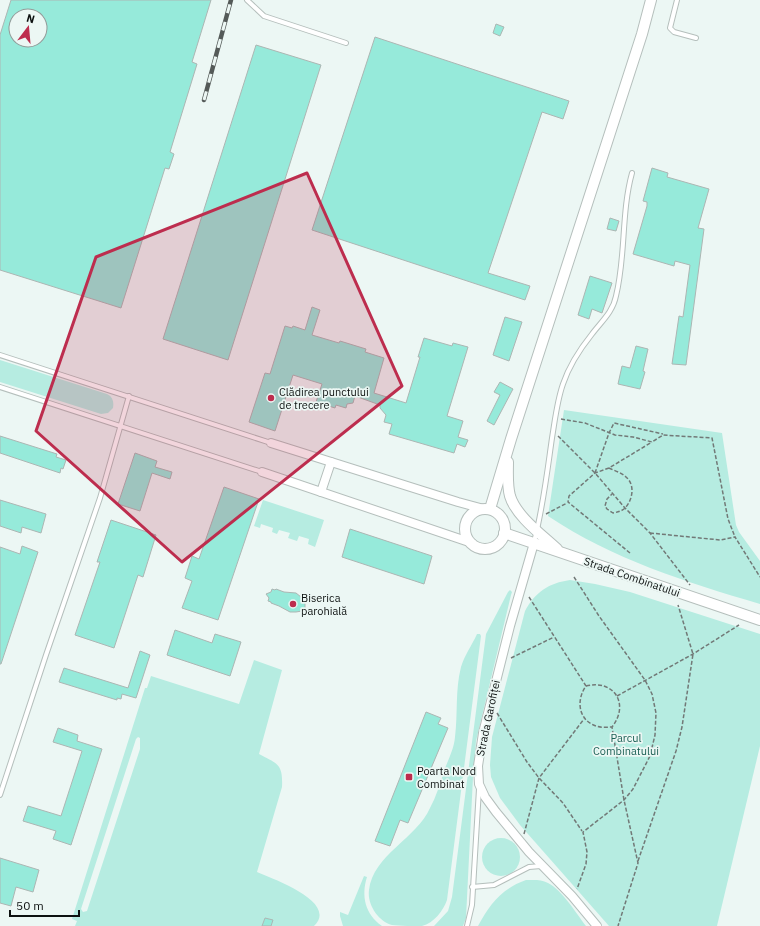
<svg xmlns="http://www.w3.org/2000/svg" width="760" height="926" font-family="'IBM Plex Sans',sans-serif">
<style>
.green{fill:#b6ece1;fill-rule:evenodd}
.building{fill:#96eada;stroke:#acb6b3;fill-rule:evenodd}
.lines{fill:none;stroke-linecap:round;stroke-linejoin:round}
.service-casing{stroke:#b5bfbc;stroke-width:6}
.minor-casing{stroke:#b5bfbc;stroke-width:10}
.tertiary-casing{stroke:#b5bfbc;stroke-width:12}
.path{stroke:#727977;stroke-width:1.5;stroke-dasharray:4 2;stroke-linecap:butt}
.service{stroke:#fff;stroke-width:4}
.minor{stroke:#fff;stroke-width:8}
.tertiary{stroke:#fff;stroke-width:10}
.rail-casing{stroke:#545a58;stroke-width:4.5}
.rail{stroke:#ecf7f4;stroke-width:3;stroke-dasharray:9;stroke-linecap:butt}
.marked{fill:#bd2d4e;fill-opacity:0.2;stroke:#bd2d4e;stroke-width:3;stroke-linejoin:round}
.poi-dot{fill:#bd2d4e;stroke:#ecf7f4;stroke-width:1.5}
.labels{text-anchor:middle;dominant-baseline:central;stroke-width:3.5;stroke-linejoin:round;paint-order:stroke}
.poi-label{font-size:11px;fill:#0d1110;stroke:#ecf7f4;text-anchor:start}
.street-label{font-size:11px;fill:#0d1110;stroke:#ecf7f4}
.park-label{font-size:11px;fill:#1a5f54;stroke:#ecf7f4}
</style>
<rect width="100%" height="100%" fill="#ecf7f4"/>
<!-- green -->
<g class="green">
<path d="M0,360L107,394C113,397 114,402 113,408L108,413L101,414L0,382Z"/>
<path d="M564,410L722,433L736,525L739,532L760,561V604C686,582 612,559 548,516Z"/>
<polygon points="263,500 324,520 315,547 308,544 309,539 299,536 297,541 288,538 290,533 279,530 277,534 272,532 273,528 261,524 260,528 254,526"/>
<path d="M570,580L595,584L630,592L760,634V746L717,926H609L520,825L500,798L491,777L490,765L492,737L525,611C535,592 549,583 570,580Z"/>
<polygon points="510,590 512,592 511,595 476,741 473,777 466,918 463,926 434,926 448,911 452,897 486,634 508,592"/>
<path d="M477,634H480L481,636L447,900C443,911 434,923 422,926C417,926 398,926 392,925C378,921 367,904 369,890C373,855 417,838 430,808C436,797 440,784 444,771C448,760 454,749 455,737C458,714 455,690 461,667C464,656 472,645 477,634Z"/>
<path d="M254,660L282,670L259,754C278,764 283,764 282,787L257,872C273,879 339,902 314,926H271L272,920L265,918L262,926H75L77,921L72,919L145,688H147L151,676L239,704ZM138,737L140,738V749L87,911L83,912L81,909L136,739Z"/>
<circle cx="501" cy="857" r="19"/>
<path d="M364,876L367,877C361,896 365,914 382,926H343L340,916V912L348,915Z"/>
<path d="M526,880C533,880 541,879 548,883C562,890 576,913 586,926H478C490,904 501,889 526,880Z"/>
</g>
<!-- building -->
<g class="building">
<path d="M11,0H211L192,62L197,64L170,152L174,154L169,169L165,168L121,308L0,270V35ZM16,16H40V40H16Z"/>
<polygon points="496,24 504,27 500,36 493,33"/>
<polygon points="375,37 569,101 563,119 542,112 488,273 530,286 525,300 312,230"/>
<polygon points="256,45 321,65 228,360 163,339"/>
<polygon points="652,168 668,173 667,177 709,189 698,228 704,229 686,365 672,364 679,316 683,317 690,265 675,261 674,266 633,254 647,206 647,202 643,201"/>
<polygon points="610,218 619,221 616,231 607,229"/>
<polygon points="590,276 612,283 602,313 592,309 589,319 578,315"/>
<polygon points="312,307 320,310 312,335 339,343 340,341 366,349 365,352 384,358 374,393 406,403 420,357 418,357 424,338 452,346 453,343 468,347 447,416 463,421 458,437 468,440 465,447 457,444 454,453 389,434 392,424 384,422 386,415 380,408 380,405 355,396 353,403 347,404 346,408 336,405 335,408 316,402 322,384 293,375 275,431 249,422 265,373 270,374 285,326 292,328 293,326 305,330"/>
<polygon points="505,317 522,322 509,361 493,355"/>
<polygon points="636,346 648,349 643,371 645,372 640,389 618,384 622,366 630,368"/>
<polygon points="500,382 513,389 494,425 487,421 500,395 494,392"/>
<polygon points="0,436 57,454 56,457 66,460 63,469 61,468 60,473 0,453"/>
<polygon points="135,453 157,461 155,467 172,472 170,479 152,473 140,511 118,504"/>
<polygon points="224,487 259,499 218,620 182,608 192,581 185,578 192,556 199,559"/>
<polygon points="0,500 46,514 41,533 22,527 21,533 0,526"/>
<polygon points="111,520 156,535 143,577 138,575 114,648 75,635 100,562 97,562"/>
<polygon points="350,529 432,556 424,584 342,557"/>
<polygon points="22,546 38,552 1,664 0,664 0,547 20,554"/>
<polygon points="272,589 275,590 276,589 284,592 296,593 301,597 305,602 305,608 302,611 296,612 290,612 279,606 271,603 271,602 268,601 269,598 266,594 271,592"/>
<polygon points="175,630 212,643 215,634 241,642 230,676 167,655"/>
<polygon points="140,651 150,655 136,698 122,694 121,699 117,698 117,700 59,682 64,668 128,688"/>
<polygon points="426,712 441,718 438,724 448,728 408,823 400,820 390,846 375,841"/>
<polygon points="58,728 78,735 77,741 102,749 71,845 53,839 56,831 23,821 28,806 61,816 82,751 53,742"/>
<polygon points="0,858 39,870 33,892 16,887 11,906 0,903"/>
<polygon points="265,918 273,920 271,926 262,926"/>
</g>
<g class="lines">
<defs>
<g id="service">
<polyline points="247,0 264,16 346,43"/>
<polyline points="677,0 670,28 674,32 696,38"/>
<polyline points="0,355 271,443"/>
<polyline points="0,387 262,472"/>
<path d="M534,542C543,508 547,473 552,438C555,420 557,401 563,384C569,366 580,349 592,334C601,322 613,312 616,296C626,256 621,213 632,173"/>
<polyline points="0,795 46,655 100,498 129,396"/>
<polyline points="472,887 494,885 529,867 541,866"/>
<polyline points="467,926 472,905 479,789"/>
</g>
<g id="minor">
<polyline points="271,443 458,502 484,509"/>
<polyline points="262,472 472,543"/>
<polyline points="321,492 331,462"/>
<polyline points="534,543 510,626 483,733 478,766 479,784 485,797 496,812 529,852 572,896 597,926"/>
</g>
<g id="tertiary">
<path d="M508,462C508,473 507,485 510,496C516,516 542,535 557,549"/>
<polyline points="490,509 511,439 642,34 651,0"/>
<circle cx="485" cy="529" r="20"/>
<polyline points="504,533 760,620"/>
</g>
</defs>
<!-- service casing -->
<use href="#service" class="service-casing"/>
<!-- minor casing -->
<use href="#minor" class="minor-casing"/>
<!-- tertiary casing -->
<use href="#tertiary" class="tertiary-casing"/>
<!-- path -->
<g class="path">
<polyline points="561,419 585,423 615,435 633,437 652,442 663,435 712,438 728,519 735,537"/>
<polyline points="558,436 595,473 625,508 650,533 690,585"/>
<path d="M609,468C615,471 623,473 628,479C635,487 632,501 625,508C622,511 618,512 613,513L607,509L605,506L607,499L612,494"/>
<polyline points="595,473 609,433 614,423 663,434"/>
<polyline points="546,514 567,503"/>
<polyline points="650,533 720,540 735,537 760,577"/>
<polyline points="630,553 568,502 569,496 595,473 609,468 652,442"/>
<polyline points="574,577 599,616 645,680 652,694 656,713 655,735 650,756 633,789 624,800 583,832 587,852 586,864 577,889"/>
<path d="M529,597L586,686C576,700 578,720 596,726C601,728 607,727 612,727L624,800L638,863L618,926"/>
<polyline points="511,658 554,637"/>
<path d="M586,686C614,679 630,704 612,727"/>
<polyline points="617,696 693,654 739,625"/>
<polyline points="497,713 527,762 539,778 563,803 582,831"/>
<polyline points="524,834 539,778 584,719"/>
<polyline points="638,861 676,751 682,727 693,654 678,605"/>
</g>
<!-- service -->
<use href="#service" class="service"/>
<!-- minor -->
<use href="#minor" class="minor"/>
<!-- tertiary -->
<use href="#tertiary" class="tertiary"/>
<defs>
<polyline id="rail" points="204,100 231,0"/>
</defs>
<!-- rail casing -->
<use href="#rail" class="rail-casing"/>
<!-- rail -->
<use href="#rail" class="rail"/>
</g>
<!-- marked area -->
<path class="marked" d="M307,173L402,386L182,562L36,431L96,257Z"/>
<!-- markers -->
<g class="poi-dot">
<circle cx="271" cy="398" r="4"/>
<circle cx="293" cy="604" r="4"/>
<rect x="405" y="773" width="8" height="8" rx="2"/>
</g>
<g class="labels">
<!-- poi labels -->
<g class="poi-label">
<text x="279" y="392">Clădirea punctului<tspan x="279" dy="13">de trecere</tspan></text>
<text x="301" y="598">Biserica<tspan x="301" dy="13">parohială</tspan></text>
<text x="417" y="771">Poarta Nord<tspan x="417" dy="13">Combinat</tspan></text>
</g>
<!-- street labels -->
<g class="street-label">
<text transform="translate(632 577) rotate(19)">Strada Combinatului</text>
<text transform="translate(488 718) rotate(-78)">Strada Garofiței</text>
</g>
<!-- park labels -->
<g class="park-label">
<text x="626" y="738">Parcul<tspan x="626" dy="13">Combinatului</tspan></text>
</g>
</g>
<!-- north arrow -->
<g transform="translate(28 28) rotate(16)"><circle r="19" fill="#ecf7f4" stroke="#939b99"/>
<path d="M0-3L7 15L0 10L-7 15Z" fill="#bd2d4e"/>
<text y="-6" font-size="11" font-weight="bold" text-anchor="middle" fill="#0d1110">N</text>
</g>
<!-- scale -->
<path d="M10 910v6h69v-6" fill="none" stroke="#0d1110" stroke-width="2"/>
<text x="16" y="910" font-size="12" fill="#0d1110" stroke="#ecf7f4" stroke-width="3" paint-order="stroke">50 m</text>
</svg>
